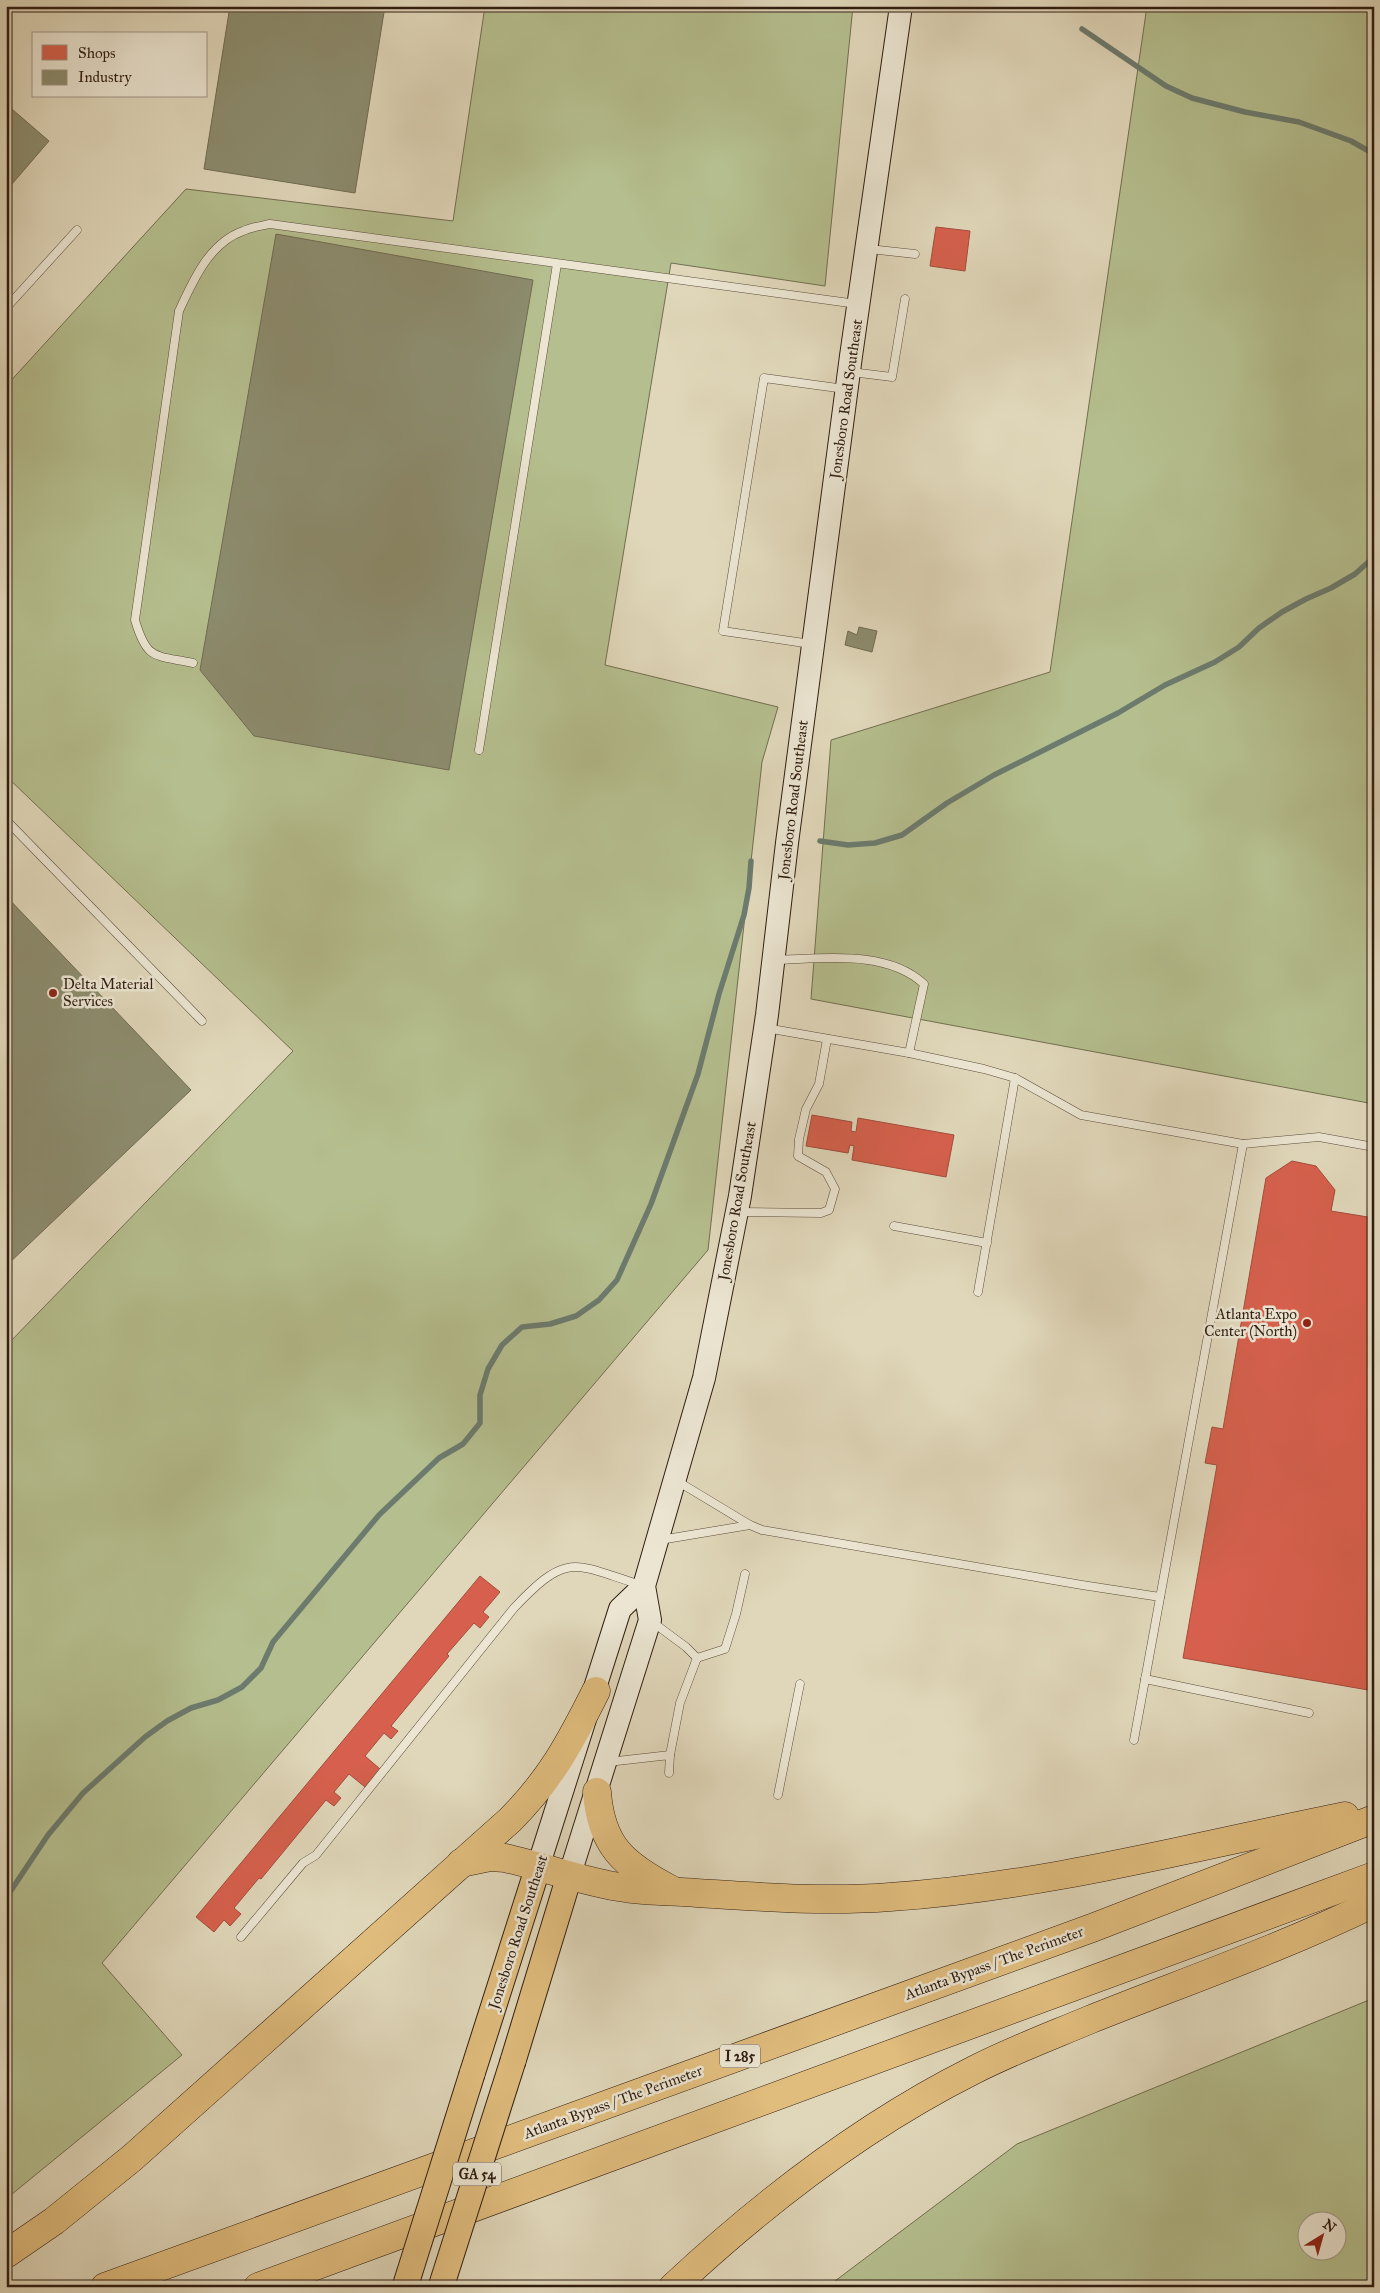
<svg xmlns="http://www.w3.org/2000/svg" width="1380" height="2293" font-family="'IM FELL Great Primer',serif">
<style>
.green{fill:#b5be8e;stroke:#726e50;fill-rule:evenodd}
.shops{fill:#d6604d;stroke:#a44c3b}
.industry{fill:#8c8c6e;stroke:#706b52}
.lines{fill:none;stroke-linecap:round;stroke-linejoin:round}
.stream{stroke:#6c7b6e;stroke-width:5.5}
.lane-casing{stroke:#5c4c3b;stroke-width:9}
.secondary-casing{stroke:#301d11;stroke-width:24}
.primary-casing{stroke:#301d11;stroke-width:27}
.highway-casing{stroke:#301d11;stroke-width:29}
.lane{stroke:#ebe5d2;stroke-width:8}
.secondary{stroke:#ebe5d2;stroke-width:22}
.primary{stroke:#e0bc7d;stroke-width:25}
.highway{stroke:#e0bc7d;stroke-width:28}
.primary-bridge-casing{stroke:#301d11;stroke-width:27;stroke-linecap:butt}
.primary-bridge{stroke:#e0bc7d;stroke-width:25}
.poi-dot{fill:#8f2418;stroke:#ebe5d2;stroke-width:2}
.labels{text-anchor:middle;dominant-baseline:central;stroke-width:5;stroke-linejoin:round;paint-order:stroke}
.shield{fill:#ebe5d2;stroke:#68594b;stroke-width:1}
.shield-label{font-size:14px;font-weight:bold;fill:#301d11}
.street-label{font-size:15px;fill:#301d11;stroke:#ebe5d2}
.poi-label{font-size:15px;fill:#301d11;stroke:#ebe5d2;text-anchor:start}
</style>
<rect width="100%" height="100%" fill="#e0d7ba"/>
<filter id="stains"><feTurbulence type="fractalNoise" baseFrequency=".004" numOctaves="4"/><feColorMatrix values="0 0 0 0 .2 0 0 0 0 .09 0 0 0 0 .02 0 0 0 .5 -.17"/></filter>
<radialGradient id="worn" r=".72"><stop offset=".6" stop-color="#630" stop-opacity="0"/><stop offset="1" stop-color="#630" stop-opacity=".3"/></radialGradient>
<!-- green -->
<g class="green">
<polygon points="485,6 853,6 825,286 671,263 605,665 778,707 762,762 708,1250 102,1963 182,2055 6,2199 6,1346 293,1051 6,776 6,386 186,189 453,221"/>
<polygon points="1147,6 1374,6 1374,1104 811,999 831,740 1050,672"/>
<path d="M1374,1998V2287H827L1017,2144ZM1308,2220H1338V2250H1308Z"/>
</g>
<!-- shops -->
<g class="shops">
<polygon points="936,227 970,231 965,271 930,266"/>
<polygon points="812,1115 852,1122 851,1131 856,1132 858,1118 954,1135 946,1177 852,1160 854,1146 850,1145 848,1153 806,1146"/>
<polygon points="1292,1161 1316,1166 1335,1190 1331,1211 1374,1218 1374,1691 1183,1658 1217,1465 1205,1463 1212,1427 1223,1429 1266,1178"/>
<polygon points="480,1576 500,1592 483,1612 489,1617 480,1628 474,1623 447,1654 449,1656 391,1726 398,1731 391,1739 384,1733 365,1756 380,1769 365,1787 349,1774 334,1792 341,1798 334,1806 326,1800 261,1879 259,1878 234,1908 241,1914 230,1926 224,1920 214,1932 196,1917"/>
</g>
<!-- industry -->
<g class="industry">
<polygon points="230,6 385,6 355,193 204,169"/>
<polygon points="6,104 49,141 6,191"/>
<polygon points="276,234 533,280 449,770 254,736 200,670"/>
<polygon points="859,627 877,631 872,652 845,645 848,631 857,635"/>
<polygon points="6,896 191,1090 6,1266"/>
</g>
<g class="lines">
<!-- stream -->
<g class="stream">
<polyline points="1082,29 1166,86 1192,98 1245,112 1299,122 1351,141 1374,154"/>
<polyline points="820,841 848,845 875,843 902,835 947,803 994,775 1118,713 1165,685 1215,662 1239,647 1259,628 1282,612 1306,599 1331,588 1355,574 1374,557"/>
<polyline points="6,1898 48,1835 83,1793 145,1737 167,1721 191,1708 218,1700 242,1687 261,1668 273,1642 379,1515 439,1458 463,1444 480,1423 480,1395 488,1369 502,1345 522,1327 550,1324 576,1316 599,1300 617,1280 651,1204 698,1074 719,994 744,915 749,888 751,861"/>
</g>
<defs>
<g id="lane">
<polyline points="869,249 915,254"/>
<polyline points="6,308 77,230"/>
<polyline points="851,372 892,377 905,299"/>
<polyline points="811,644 723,631 764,378 845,389"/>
<path d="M193,663C155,655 147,661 135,620L179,311C193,281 209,243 243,231C252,227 261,226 270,224L857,304"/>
<polyline points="479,750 557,264"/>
<polyline points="6,820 202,1021"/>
<path d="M775,960C823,959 886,949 924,984L909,1053"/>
<polyline points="766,1028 909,1053 984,1069 1015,1078 1081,1115 1243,1144 1134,1740"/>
<polyline points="1243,1144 1319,1137 1374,1147"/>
<polyline points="739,1212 821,1213 829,1210 835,1189 826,1172 798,1156 799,1139 806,1109 819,1084 827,1039"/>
<polyline points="894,1226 987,1243"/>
<polyline points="978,1292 1015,1078"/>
<polyline points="750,1525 762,1530 1082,1585 1160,1597"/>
<polyline points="660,1540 750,1525 677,1481"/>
<polyline points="651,1621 686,1647 697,1658"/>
<polyline points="697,1658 725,1649 736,1614 745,1574"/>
<polyline points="1145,1679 1309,1713"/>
<polyline points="670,1755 680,1703 697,1658"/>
<polyline points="608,1762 670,1755 669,1773"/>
<polyline points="778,1795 800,1684"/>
<path d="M241,1937L303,1863L316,1855L514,1608C567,1552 573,1563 640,1585"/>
</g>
<g id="secondary">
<polyline points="538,1867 620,1609 644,1586"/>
<polyline points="569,1877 650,1620 644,1586 704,1378 740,1196 767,1015 787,843 851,356 901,6"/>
</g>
<g id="primary">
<polyline points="513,2061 569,1877"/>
<polyline points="472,2074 538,1867"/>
</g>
<g id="highway">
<path d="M597,1792C601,1846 624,1865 670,1889"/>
<path d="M461,1863L490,1857L505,1858C545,1867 583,1882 625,1888C649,1892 673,1891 697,1893C761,1897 826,1902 890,1897C1043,1887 1196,1846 1345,1816"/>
<path d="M6,2254L54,2221L132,2158L510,1820C550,1780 570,1743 596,1691"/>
<polyline points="105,2287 1092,1928 1374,1819"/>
<polyline points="258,2287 1374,1876"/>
<path d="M673,2287C764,2202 862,2126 974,2070C1011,2051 1051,2036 1089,2020C1184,1982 1282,1948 1374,1903"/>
</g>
</defs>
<!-- lane casing -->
<use href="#lane" class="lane-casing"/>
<!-- secondary casing -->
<use href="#secondary" class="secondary-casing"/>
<!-- primary casing -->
<use href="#primary" class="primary-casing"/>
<!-- highway casing -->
<use href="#highway" class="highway-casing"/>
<!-- lane -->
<use href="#lane" class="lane"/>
<!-- secondary -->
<use href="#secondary" class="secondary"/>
<!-- primary -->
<use href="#primary" class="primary"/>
<!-- highway -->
<use href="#highway" class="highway"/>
<defs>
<g id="primary-bridge">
<polyline points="405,2287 472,2074"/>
<polyline points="441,2287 513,2061"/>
</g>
</defs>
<!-- primary-bridge casing -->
<use href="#primary-bridge" class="primary-bridge-casing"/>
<!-- primary-bridge -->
<use href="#primary-bridge" class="primary-bridge"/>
</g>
<!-- markers -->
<g class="poi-dot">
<circle cx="53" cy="993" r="5"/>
<circle cx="1307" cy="1323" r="5"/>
</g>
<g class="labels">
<!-- shield labels -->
<g class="shield">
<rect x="720" y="2044.5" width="40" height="23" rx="4"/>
<rect x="453" y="2162.5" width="48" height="23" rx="4"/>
</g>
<g class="shield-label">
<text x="740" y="2056">I 285</text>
<text x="477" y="2174">GA 54</text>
</g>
<!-- street labels -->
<g class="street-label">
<text transform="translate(846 399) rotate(-82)">Jonesboro Road Southeast</text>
<text transform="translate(793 800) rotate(-83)">Jonesboro Road Southeast</text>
<text transform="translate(737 1201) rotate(-80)">Jonesboro Road Southeast</text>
<text transform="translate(518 1932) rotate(-72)">Jonesboro Road Southeast</text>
<text transform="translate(994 1963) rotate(-20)">Atlanta Bypass / The Perimeter</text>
<text transform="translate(613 2102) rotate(-20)">Atlanta Bypass / The Perimeter</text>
</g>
<!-- poi labels -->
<g class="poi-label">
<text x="63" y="984">Delta Material<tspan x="63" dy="17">Services</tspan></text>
<text x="1297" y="1314" text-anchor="end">Atlanta Expo<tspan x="1297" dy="17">Center (North)</tspan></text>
</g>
</g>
<!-- margin -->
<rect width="1380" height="2293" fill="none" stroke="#e0d7ba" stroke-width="25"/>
<rect x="8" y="8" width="1365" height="2278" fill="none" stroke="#301d11" stroke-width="2.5"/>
<rect x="12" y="12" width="1355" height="2268" fill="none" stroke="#301d11"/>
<!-- legend -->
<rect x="32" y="32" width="175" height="65" fill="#ebe5d2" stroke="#a09585"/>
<rect x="42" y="45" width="25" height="15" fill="#d6604d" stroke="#a09585"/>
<text x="78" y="58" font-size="15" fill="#301d11">Shops</text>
<rect x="42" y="70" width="25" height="15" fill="#8c8c6e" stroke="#a09585"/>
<text x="78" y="82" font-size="15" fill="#301d11">Industry</text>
<!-- north arrow -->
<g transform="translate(1322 2236) rotate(37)"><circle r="24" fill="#ebe5d2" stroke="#a09585"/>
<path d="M0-4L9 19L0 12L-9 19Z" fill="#8f2418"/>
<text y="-8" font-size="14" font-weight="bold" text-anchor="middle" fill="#301d11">N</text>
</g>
<rect width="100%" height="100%" filter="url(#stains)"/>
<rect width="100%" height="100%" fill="url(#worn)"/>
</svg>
